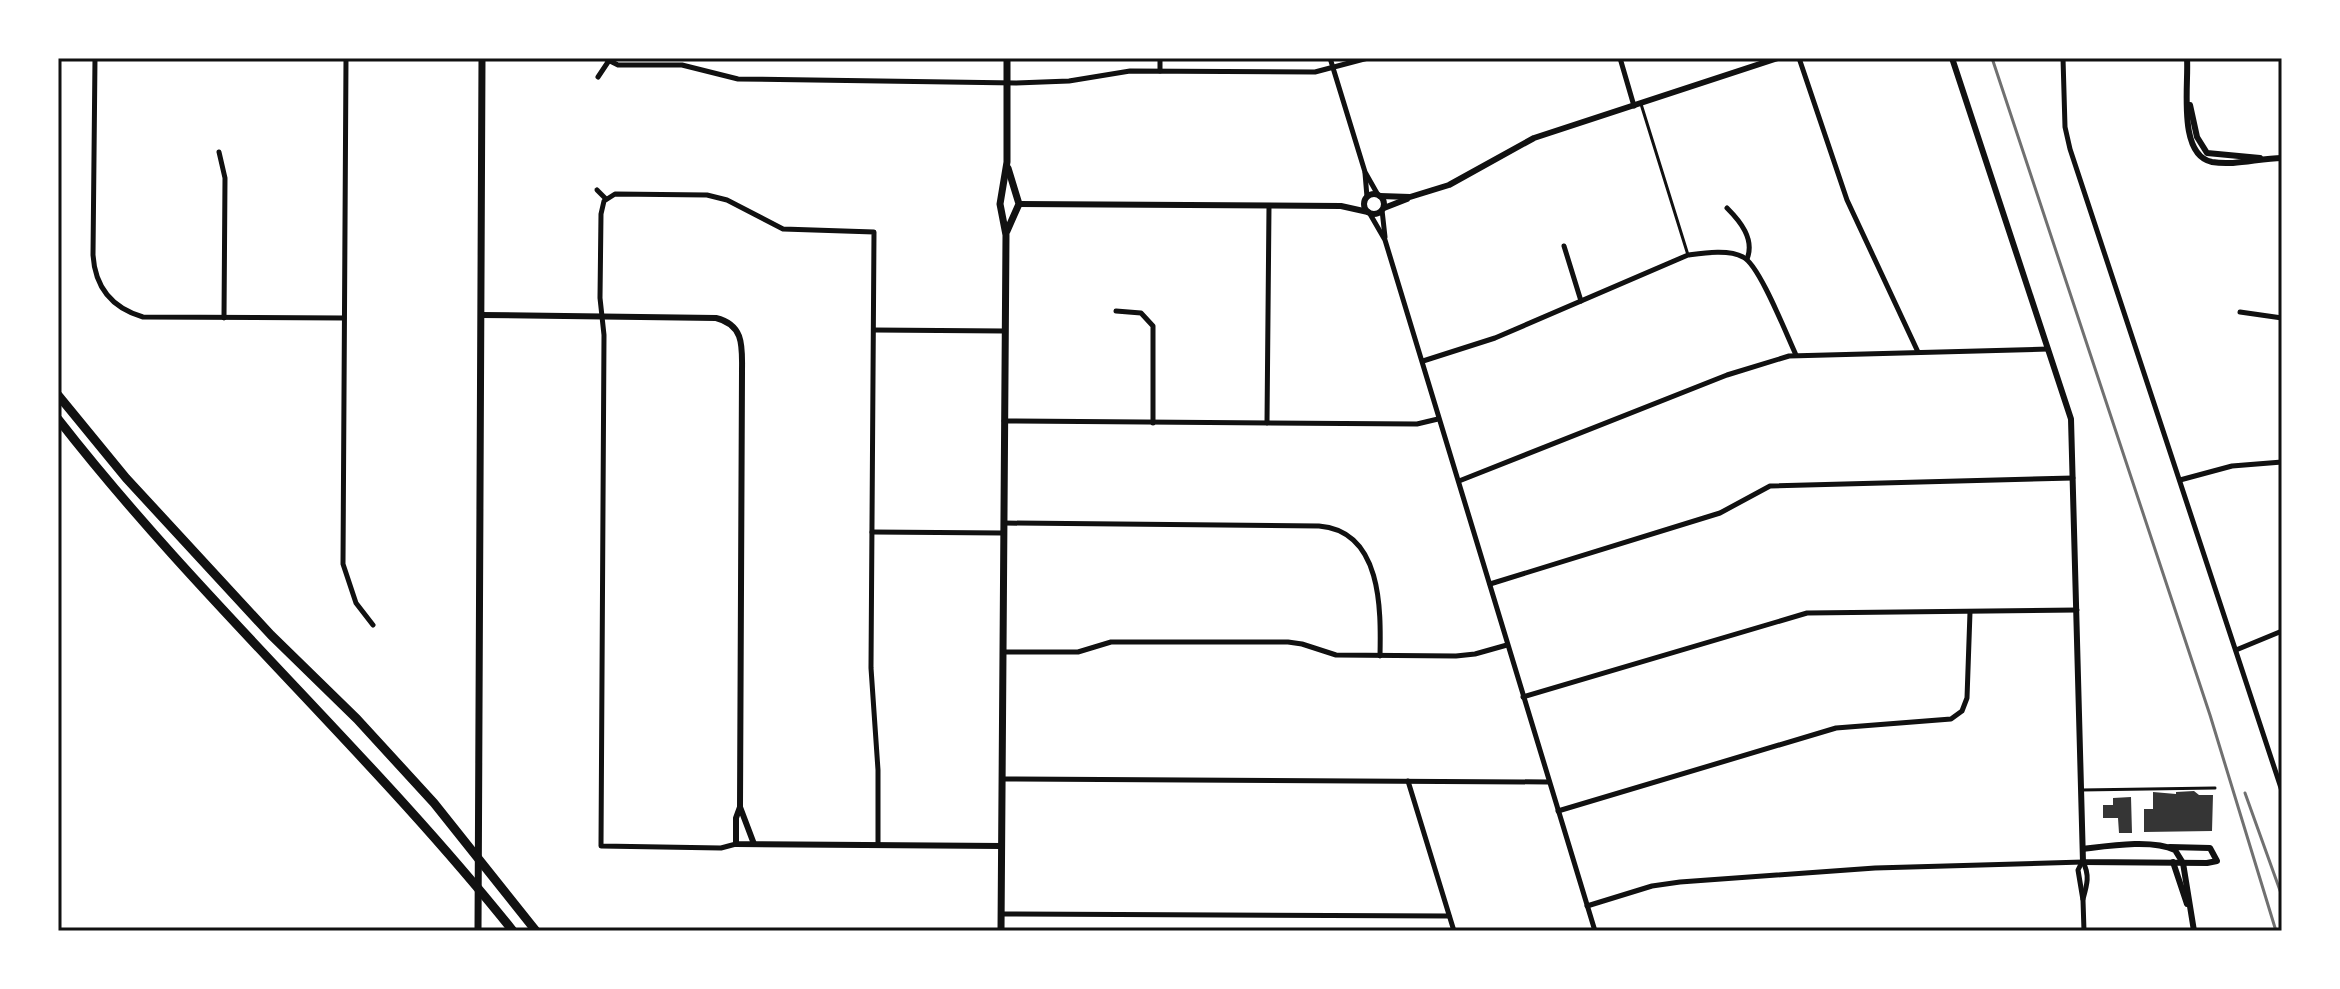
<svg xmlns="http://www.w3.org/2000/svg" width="2340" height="989" font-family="Ubuntu,sans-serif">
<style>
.building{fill:#353535}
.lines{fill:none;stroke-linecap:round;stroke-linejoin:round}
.service{stroke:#111;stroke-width:3}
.minor{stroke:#111;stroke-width:5}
.tertiary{stroke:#111;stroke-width:6}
.secondary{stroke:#111;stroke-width:7}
.motorway{stroke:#111;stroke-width:9}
.rail{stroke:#707070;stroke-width:3}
.neatline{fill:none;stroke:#111;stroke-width:3}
</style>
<rect width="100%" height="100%" fill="#fff"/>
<!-- building -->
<g class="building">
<polygon points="2194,791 2199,795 2213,795 2212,831 2144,832 2144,809 2153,809 2153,792 2176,794 2176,792"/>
<polygon points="2131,797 2132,833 2119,833 2118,818 2103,818 2103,805 2113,805 2113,798"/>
</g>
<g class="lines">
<!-- service -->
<g class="service">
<polyline points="1641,104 1688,255"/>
<polyline points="2081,790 2215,788"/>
</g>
<!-- minor -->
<g class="minor">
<path d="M95,58L93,255C95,287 112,308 143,317L344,318"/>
<polyline points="346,58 343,564 356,603 373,625"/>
<polyline points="604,58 618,65 682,65 738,79 1016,83 1069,81 1130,71 1315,72 1368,58"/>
<polyline points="1330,58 1365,172 1378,195"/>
<polyline points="1620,58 1634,106"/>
<polyline points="1799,58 1847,200 1918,352"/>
<polyline points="2063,58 2065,127 2070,149 2282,791"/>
<polyline points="1160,71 1160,58"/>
<polyline points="598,77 608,62"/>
<polyline points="219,152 225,178 224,318"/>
<polyline points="1365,173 1367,197"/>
<polyline points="597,190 606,199"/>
<path d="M1727,208C1740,221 1755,239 1747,259"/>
<polyline points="1382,210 1385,237"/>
<polyline points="1370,214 1385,240 1595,931"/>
<polyline points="1564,246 1581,301"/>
<polyline points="1116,311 1141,313 1153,326 1153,423"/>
<polyline points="2240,312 2282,318"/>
<polyline points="874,330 1004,331"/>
<path d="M1423,361L1495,338L1688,255C1703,253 1729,249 1743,257C1759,264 1787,336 1796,355"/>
<polyline points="1004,421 1417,424 1438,419"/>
<polyline points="1267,423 1269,206"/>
<polyline points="2180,480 2232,466 2282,462"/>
<polyline points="1459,481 1727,375 1789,356 2048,349"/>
<path d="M1004,523L1319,526C1382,531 1381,609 1380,656"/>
<polyline points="872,532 1003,533"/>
<polyline points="1490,584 1720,513 1770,486 2073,478"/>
<polyline points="2236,650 2282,631"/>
<polyline points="1004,652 1078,652 1111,642 1288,642 1302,644 1336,655 1456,656 1475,654 1507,645"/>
<polyline points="1523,697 1807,613 2077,610"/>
<polyline points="1003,779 1548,782"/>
<polyline points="1408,781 1454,931"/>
<polyline points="1558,811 1836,728 1951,719 1962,711 1967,698 1970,612"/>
<polyline points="736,844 721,848 601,846 604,335 600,298 601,214 604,201 615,194 707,195 727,200 783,229 874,232 871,668 878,770 878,845"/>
<polyline points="2082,862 2078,870 2083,900 2084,931"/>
<path d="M2083,899C2087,885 2090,875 2083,862"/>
<polyline points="1587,906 1652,886 1680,882 1875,868 2083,862"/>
<polyline points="1002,914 1449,916"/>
</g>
<!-- tertiary -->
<g class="tertiary">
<polyline points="1952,58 2071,419 2083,862 2207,863 2217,861 2210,848 2170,847"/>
<path d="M2187,58C2189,84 2177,155 2212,162C2235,166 2259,158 2282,158"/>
<polyline points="2190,105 2197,137 2207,153 2260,158"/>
<circle cx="1374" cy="204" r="10"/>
<polyline points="1380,196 1410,197 1449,185 1534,138 1778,58"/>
<polyline points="1019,204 1341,206 1368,212"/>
<polyline points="1384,208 1407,199"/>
<path d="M481,315L716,318C745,325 742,348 742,372L740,807L754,844"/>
<polyline points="740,807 736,818 736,844 1002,846"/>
<path d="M2083,849C2108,846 2152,839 2175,850L2183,863L2194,931"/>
<polyline points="2173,862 2187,904"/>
</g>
<!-- secondary -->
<g class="secondary">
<polyline points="1007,231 1019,204 1008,168"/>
<polyline points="478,931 482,58"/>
<polyline points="1001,931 1006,235 1000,204 1007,162 1007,58"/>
</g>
<!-- motorway -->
<g class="motorway">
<polyline points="58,395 126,478 271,635 357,719 434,803 536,931"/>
<path d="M58,419C199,600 371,753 513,931"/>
</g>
<!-- rail -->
<g class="rail">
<polyline points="1992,58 2210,715 2276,931"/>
<polyline points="2245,793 2282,896"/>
</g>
</g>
<!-- border -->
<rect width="2340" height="989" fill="none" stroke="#ffffff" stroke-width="120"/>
<rect x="60" y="60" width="2220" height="869" class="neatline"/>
</svg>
